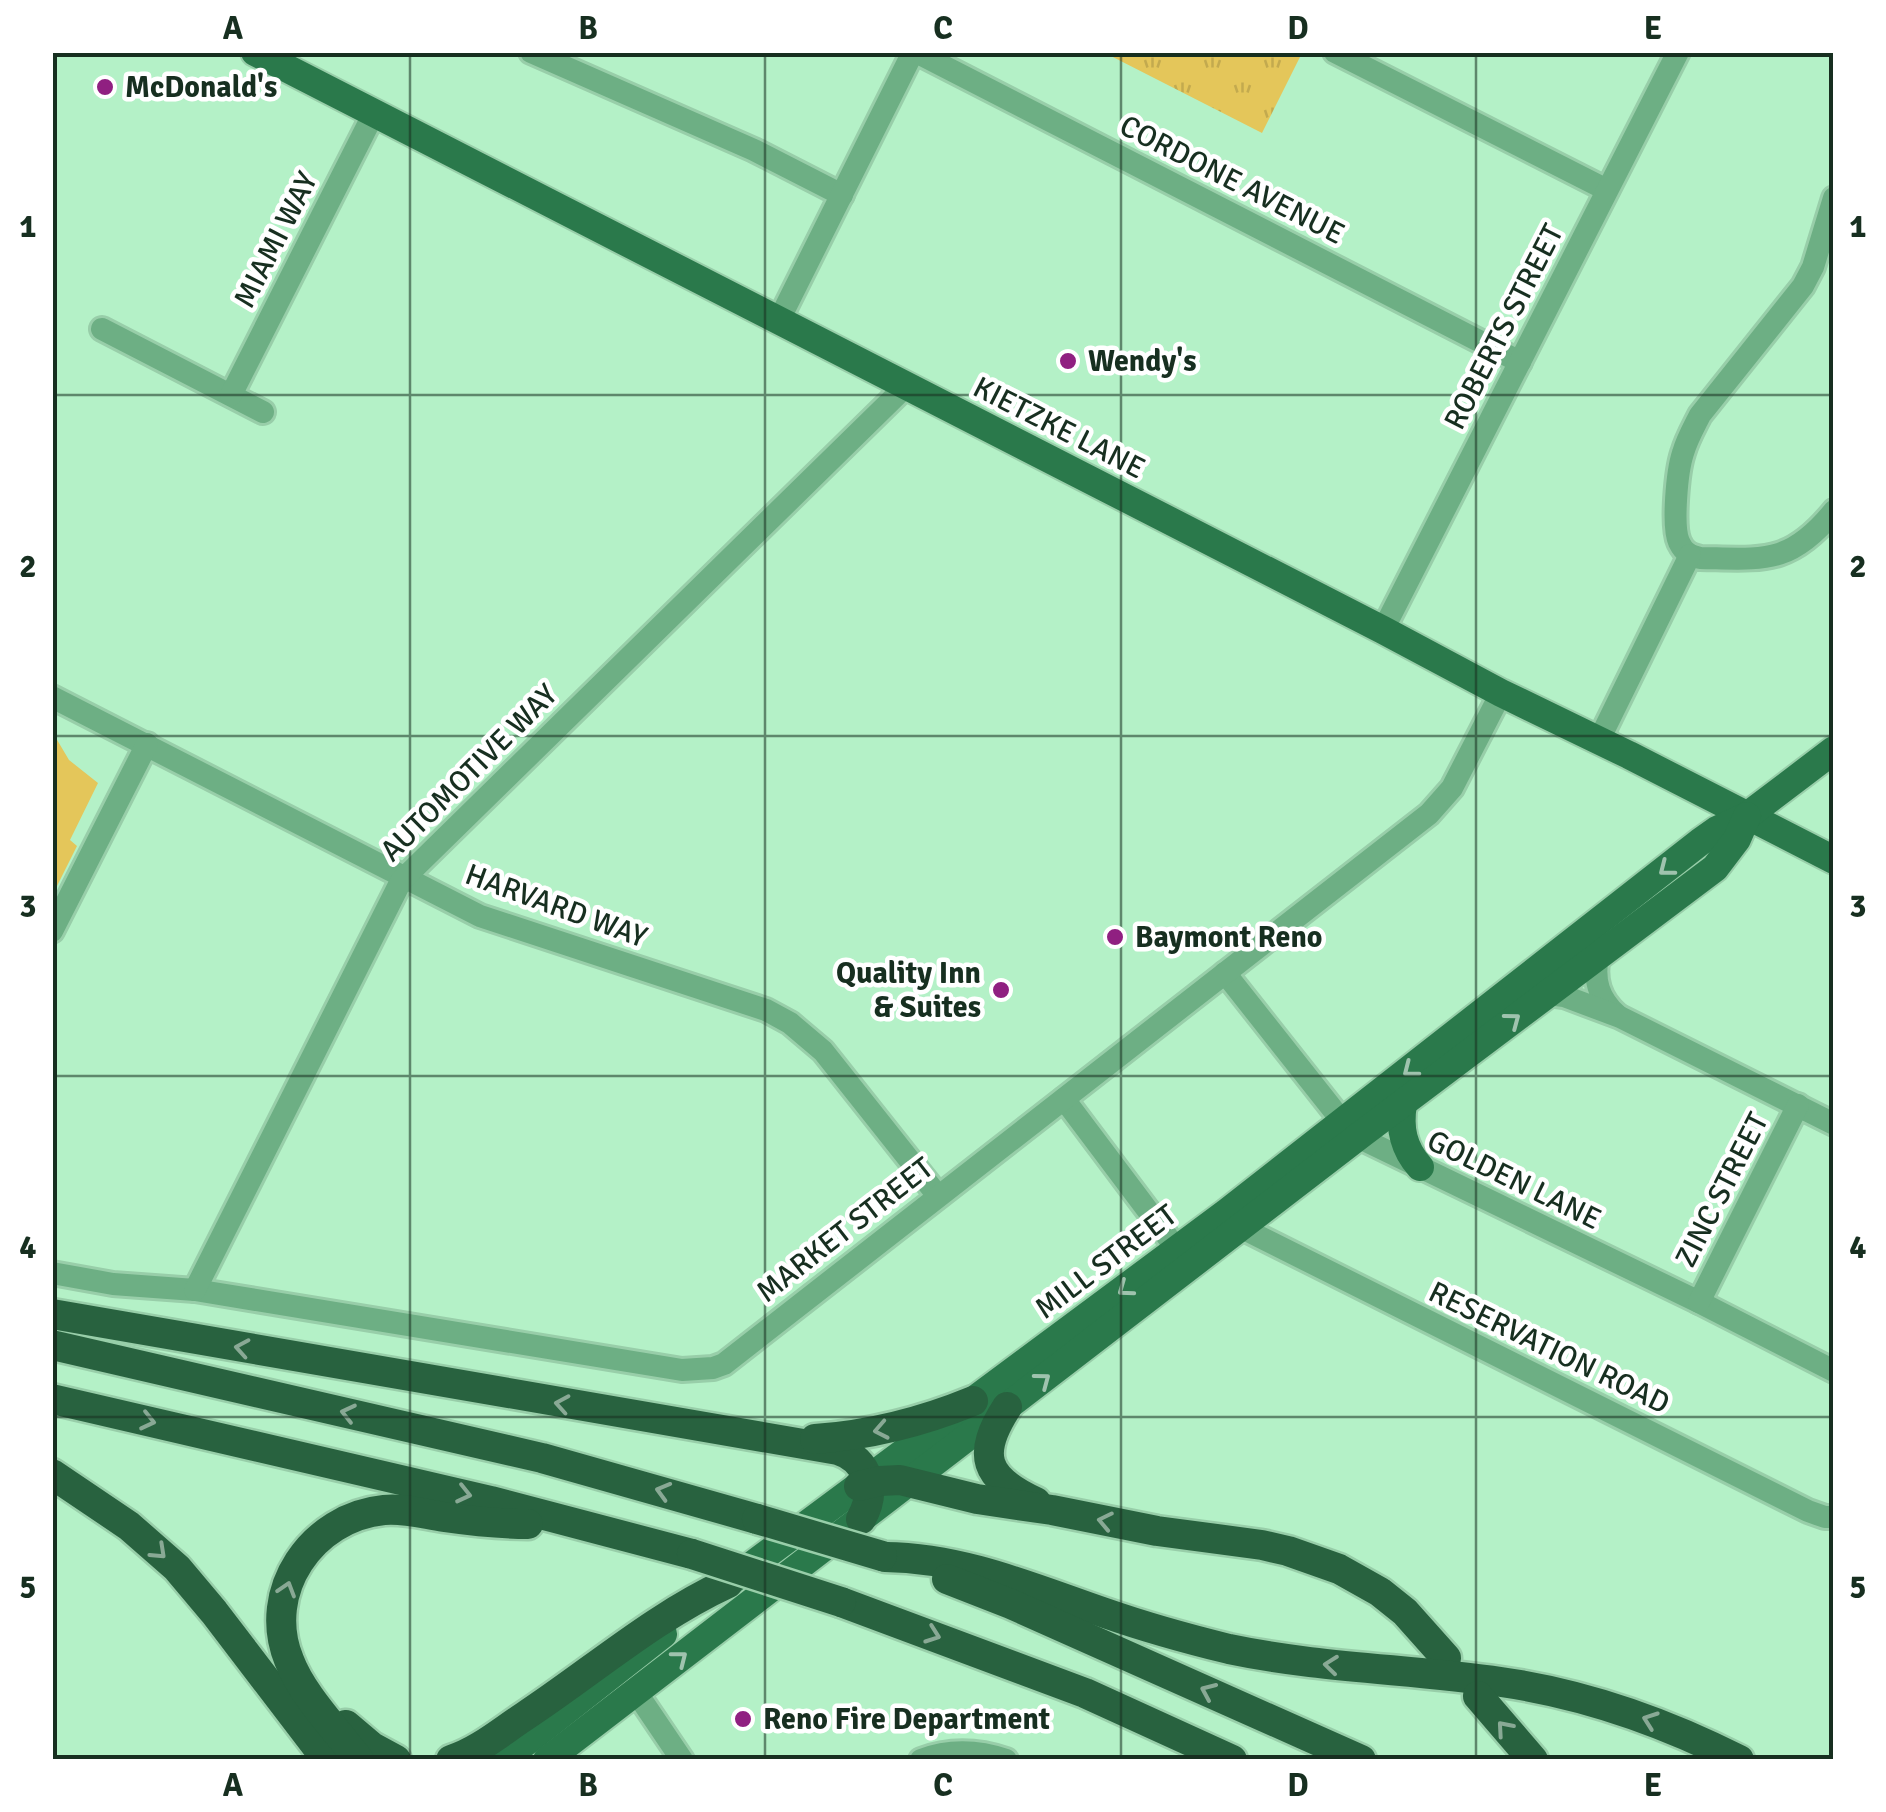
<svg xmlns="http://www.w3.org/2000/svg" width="1886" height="1812" font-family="Signika,sans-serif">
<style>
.grass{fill:#e4c65a}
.park{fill:url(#park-tufts)}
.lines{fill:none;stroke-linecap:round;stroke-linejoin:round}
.minor-casing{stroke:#98cea9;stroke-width:28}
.major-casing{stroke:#98cea9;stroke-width:32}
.highway-casing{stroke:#98cea9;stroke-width:35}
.minor{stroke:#6daf84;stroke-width:22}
.major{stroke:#2a794b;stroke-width:28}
.highway{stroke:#28623f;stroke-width:30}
.highway-bridge-casing{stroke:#98cea9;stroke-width:35;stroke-linecap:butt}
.highway-bridge{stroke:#28623f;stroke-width:30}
.oneway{stroke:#9fc3ae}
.oneway2{stroke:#89a995}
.grid{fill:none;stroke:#172f20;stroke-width:2.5;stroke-opacity:0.55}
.poi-dot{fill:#902081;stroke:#fff;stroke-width:4}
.labels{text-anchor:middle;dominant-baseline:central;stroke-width:9;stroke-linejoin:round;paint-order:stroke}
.poi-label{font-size:30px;font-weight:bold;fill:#172f20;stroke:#fff;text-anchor:start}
.street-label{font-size:30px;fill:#172f20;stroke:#fff}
.neatline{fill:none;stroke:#172f20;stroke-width:4}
.grid-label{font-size:32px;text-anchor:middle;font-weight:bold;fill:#172f20}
</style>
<defs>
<pattern id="park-tufts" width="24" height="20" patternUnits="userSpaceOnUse" patternTransform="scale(2.5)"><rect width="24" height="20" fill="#e4c65a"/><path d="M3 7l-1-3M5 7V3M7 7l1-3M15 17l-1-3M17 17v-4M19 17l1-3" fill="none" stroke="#c3aa4e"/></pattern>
</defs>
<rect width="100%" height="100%" fill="#b4f1c7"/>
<!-- grass -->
<polygon class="grass" points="53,733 69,760 98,783 70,840 77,846 53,894"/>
<!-- park -->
<polygon class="park" points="1298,52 1301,55 1262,133 1105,53"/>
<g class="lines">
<defs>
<g id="minor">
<polyline points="531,52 754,150 842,195"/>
<polyline points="916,52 1520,362"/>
<polyline points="1335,52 1607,190"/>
<polyline points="779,320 913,52"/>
<polyline points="102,329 263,412"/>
<polyline points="231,395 374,113"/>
<path d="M1690,555C1684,550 1683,550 1679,542C1672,526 1677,471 1683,453C1687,439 1694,427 1700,415L1803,286L1813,267L1834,198"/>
<path d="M1690,555L1700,558C1764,559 1790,565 1834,511"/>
<polyline points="1383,630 1678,52"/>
<polyline points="52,697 480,916 766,1010 790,1023 823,1051 938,1196"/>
<polyline points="1599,740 1690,555"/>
<polyline points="52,931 147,744"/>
<path d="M1598,956C1593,980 1599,999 1617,1015"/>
<polyline points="1225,973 1346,1126 1358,1137 1699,1302 1834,1371"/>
<polyline points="1548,994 1564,996 1620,1017 1834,1124"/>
<polyline points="1064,1099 1185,1260"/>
<polyline points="1240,1227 1808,1511 1825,1517 1834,1517"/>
<polyline points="52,1273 113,1284 195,1290 682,1370 713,1368 724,1364 1429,814 1452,788 1501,693"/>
<polyline points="195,1290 401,881 906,386"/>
<polyline points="1699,1302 1798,1105"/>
<polyline points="636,1692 682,1760"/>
<path d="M921,1760C950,1749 977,1750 1006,1760"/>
</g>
<g id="major">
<polyline points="255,52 1383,630 1501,693 1629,755 1834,860"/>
<path d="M1403,1104C1399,1128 1403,1148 1420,1167"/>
<polyline points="732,1580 1226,1213 1700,842 1717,830 1747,816 1834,750"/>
<polyline points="503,1760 663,1634"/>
<polyline points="547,1760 1363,1133 1715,868 1737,839 1747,816"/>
</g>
<g id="highway">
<path d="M52,1314L838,1450C869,1460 877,1491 861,1519"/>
<polyline points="52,1345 542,1458 757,1519"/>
<polyline points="52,1399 491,1501 692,1554"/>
<path d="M1007,1407C976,1455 984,1478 1036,1502"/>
<path d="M815,1439C870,1435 922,1422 973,1401"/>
<polyline points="52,1474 129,1526 177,1568 214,1612 327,1760"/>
<polyline points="859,1486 880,1481 900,1480 977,1499 1052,1510 1157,1531 1262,1545 1288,1551 1339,1569 1380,1592 1405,1612 1446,1658"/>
<path d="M885,1557C964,1558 1032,1588 1105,1613C1145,1627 1188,1639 1229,1649C1319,1668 1411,1669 1501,1682C1585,1694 1664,1722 1739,1760"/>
<polyline points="947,1579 1011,1604 1361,1760"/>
<polyline points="841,1602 1085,1693 1232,1760"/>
<polyline points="1478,1696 1533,1760"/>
<polyline points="346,1725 372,1747 396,1760"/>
<path d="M359,1760C336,1729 302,1695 289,1660C261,1591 312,1517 384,1510C404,1508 424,1514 444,1517C472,1521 500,1524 528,1524"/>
<path d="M451,1760C479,1751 502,1731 525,1716C593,1671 654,1617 728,1583"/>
</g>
</defs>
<!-- minor casing -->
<use href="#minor" class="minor-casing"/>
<!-- major casing -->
<use href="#major" class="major-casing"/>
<!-- highway casing -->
<use href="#highway" class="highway-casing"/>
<!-- minor -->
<use href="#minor" class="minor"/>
<!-- major -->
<use href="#major" class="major"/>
<!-- highway -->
<use href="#highway" class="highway"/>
<defs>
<g id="highway-bridge">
<polyline points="757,1519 882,1556"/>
<polyline points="692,1554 841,1602"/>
</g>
</defs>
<!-- highway-bridge casing -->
<use href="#highway-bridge" class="highway-bridge-casing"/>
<!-- highway-bridge -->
<use href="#highway-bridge" class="highway-bridge"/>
</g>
<!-- one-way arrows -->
<defs><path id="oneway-chevron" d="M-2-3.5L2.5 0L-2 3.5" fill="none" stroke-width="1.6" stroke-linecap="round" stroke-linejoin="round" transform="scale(2.5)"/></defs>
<g class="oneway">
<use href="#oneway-chevron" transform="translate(1666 869) rotate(142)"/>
<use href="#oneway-chevron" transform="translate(1513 1020) rotate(-37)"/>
<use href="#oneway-chevron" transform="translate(1410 1070) rotate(142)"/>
<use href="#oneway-chevron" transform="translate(1125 1289) rotate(144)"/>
<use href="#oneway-chevron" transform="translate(1043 1380) rotate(-37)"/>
<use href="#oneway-chevron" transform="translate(680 1658) rotate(-38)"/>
</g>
<g class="oneway2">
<use href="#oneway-chevron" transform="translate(242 1348) rotate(-170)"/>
<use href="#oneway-chevron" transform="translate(562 1404) rotate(-170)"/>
<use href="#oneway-chevron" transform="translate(348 1413) rotate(-167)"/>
<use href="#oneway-chevron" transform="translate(148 1421) rotate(13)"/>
<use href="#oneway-chevron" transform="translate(881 1430) rotate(169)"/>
<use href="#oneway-chevron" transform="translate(663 1491) rotate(-164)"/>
<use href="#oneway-chevron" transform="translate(464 1494) rotate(13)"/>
<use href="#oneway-chevron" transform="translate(1105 1521) rotate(-168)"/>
<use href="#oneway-chevron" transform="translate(159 1552) rotate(43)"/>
<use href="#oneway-chevron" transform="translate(287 1589) rotate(-73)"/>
<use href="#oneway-chevron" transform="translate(933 1635) rotate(20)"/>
<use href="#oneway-chevron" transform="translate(1331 1665) rotate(-174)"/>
<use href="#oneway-chevron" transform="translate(1208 1691) rotate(-156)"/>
<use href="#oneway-chevron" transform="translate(1650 1720) rotate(-160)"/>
<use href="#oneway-chevron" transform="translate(1504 1728) rotate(-131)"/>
</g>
<!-- grid -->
<path class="grid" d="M410,52V1760M765,52V1760M1121,52V1760M1476,52V1760M52,395H1834M52,736H1834M52,1076H1834M52,1417H1834"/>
<!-- markers -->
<g class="poi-dot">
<circle cx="105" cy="87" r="10"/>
<circle cx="1068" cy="361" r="10"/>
<circle cx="1115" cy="937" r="10"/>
<circle cx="1001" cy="990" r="10"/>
<circle cx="743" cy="1719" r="10"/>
</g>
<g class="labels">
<!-- poi labels -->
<g class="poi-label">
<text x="125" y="87">McDonald's</text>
<text x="1088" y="361">Wendy's</text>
<text x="1135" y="937">Baymont Reno</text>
<text x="981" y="973" text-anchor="end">Quality Inn<tspan x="981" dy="34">&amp; Suites</tspan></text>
<text x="763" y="1719">Reno Fire Department</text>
</g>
<!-- street labels -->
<g class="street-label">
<text transform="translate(1232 180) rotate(27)">CORDONE AVENUE</text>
<text transform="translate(276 240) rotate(-63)">MIAMI WAY</text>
<text transform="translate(1504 327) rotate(-63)">ROBERTS STREET</text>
<text transform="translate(1059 428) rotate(27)">KIETZKE LANE</text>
<text transform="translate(469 773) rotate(-45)">AUTOMOTIVE WAY</text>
<text transform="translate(556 906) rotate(20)">HARVARD WAY</text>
<text transform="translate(1514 1180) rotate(26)">GOLDEN LANE</text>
<text transform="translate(1722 1190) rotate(-63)">ZINC STREET</text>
<text transform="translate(845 1230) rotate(-38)">MARKET STREET</text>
<text transform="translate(1106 1262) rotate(-37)">MILL STREET</text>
<text transform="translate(1549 1348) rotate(26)">RESERVATION ROAD</text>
</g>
</g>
<!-- border -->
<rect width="1886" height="1812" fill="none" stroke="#ffffff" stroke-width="110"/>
<rect x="55" y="55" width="1776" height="1702" class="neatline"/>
<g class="grid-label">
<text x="233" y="39">A</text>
<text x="588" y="39">B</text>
<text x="943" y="39">C</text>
<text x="1298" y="39">D</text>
<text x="1653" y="39">E</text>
<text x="28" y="237">1</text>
<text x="1858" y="237">1</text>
<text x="28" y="577">2</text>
<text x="1858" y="577">2</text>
<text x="28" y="917">3</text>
<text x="1858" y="917">3</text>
<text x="28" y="1258">4</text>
<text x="1858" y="1258">4</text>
<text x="28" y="1598">5</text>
<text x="1858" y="1598">5</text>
<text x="233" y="1796">A</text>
<text x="588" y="1796">B</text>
<text x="943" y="1796">C</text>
<text x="1298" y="1796">D</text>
<text x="1653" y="1796">E</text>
</g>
</svg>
